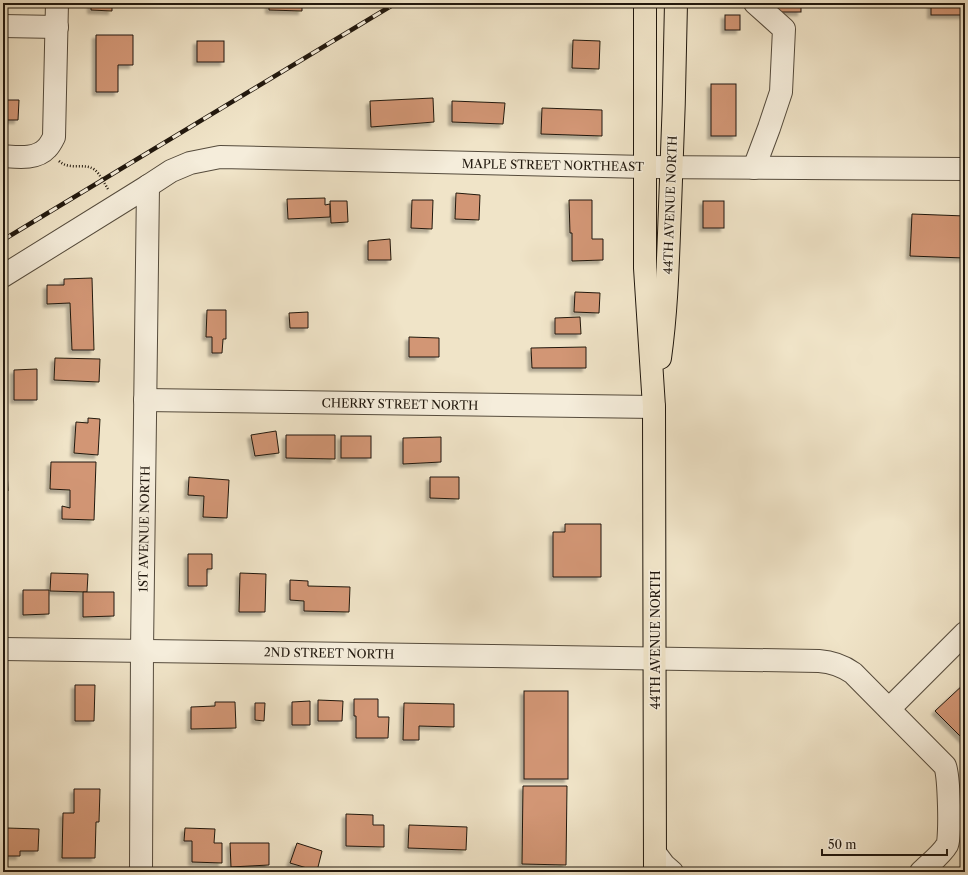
<svg xmlns="http://www.w3.org/2000/svg" width="968" height="875" font-family="'Libre Caslon Text',serif">
<style>
.building{fill:#d29674;stroke:#21180e;filter:url(#shadow)}
.lines{fill:none;stroke-linecap:round;stroke-linejoin:round}
.minor-casing{stroke:#554b3c;stroke-width:24}
.major-casing{stroke:#21180e;stroke-width:24}
.path{stroke:#21180e;stroke-width:2.5;stroke-dasharray:1 2;stroke-linecap:butt}
.minor{stroke:#f5eddb;stroke-width:22}
.major{stroke:#f0e4c8;stroke-width:22}
.rail-casing{stroke:#21180e;stroke-width:4.5}
.rail{stroke:#f5eddb;stroke-width:3;stroke-dasharray:9;stroke-linecap:butt}
.labels{text-anchor:middle;dominant-baseline:central;stroke-width:3;stroke-linejoin:round;paint-order:stroke}
.street-label{font-size:12px;fill:#21180e;stroke:#f5eddb}
</style>
<defs>
<filter id="shadow"><feDropShadow dx="-3.5" dy="3.5" stdDeviation="1" flood-color="#0004"/></filter>
</defs>
<rect width="100%" height="100%" fill="#f0e4c8"/>
<filter id="stains"><feTurbulence type="fractalNoise" baseFrequency=".005" numOctaves="4"/><feColorMatrix values="0 0 0 0 .2 0 0 0 0 .09 0 0 0 0 .02 0 0 0 .5 -.17"/></filter>
<radialGradient id="worn" r=".72"><stop offset=".6" stop-color="#630" stop-opacity="0"/><stop offset="1" stop-color="#630" stop-opacity=".3"/></radialGradient>
<!-- building -->
<g class="building">
<polygon points="91,3 112,3 112,11 91,10"/>
<polygon points="269,3 302,3 302,11 269,10"/>
<rect x="777" y="3" width="24" height="9"/>
<rect x="931" y="3" width="34" height="12"/>
<rect x="725" y="15" width="15" height="15"/>
<polygon points="96,35 133,35 133,65 118,65 118,92 96,92"/>
<polygon points="573,40 600,41 599,69 572,68"/>
<rect x="197" y="41" width="27" height="21"/>
<rect x="711" y="84" width="25" height="52"/>
<polygon points="433,98 434,122 371,127 370,101"/>
<polygon points="3,100 19,100 18,120 3,120"/>
<polygon points="452,101 505,103 503,124 452,122"/>
<polygon points="542,108 602,110 602,136 541,134"/>
<polygon points="456,193 480,195 479,220 455,219"/>
<polygon points="325,198 325,205 330,204 330,217 288,219 287,199"/>
<polygon points="412,200 433,200 432,229 411,228"/>
<polygon points="569,200 592,200 592,239 603,239 603,260 572,261 572,233 570,233"/>
<polygon points="330,201 347,201 348,222 331,223"/>
<rect x="703" y="201" width="21" height="27"/>
<polygon points="912,214 965,216 964,258 910,256"/>
<polygon points="390,239 391,260 368,260 368,241"/>
<polygon points="92,278 94,350 72,350 70,303 47,304 47,285 64,285 64,279"/>
<polygon points="575,292 600,293 599,313 574,312"/>
<polygon points="207,310 226,310 226,339 223,339 222,353 212,353 212,337 206,337"/>
<polygon points="308,312 308,328 290,328 289,313"/>
<polygon points="580,317 581,334 555,334 555,318"/>
<polygon points="409,337 439,338 439,357 409,357"/>
<polygon points="586,347 586,368 532,368 531,348"/>
<polygon points="55,358 100,359 99,382 54,380"/>
<polygon points="37,369 37,400 14,400 14,370"/>
<polygon points="88,418 100,419 98,455 74,453 76,422 88,423"/>
<polygon points="276,431 279,453 255,456 251,435"/>
<polygon points="286,435 335,435 335,459 286,458"/>
<rect x="341" y="436" width="30" height="22"/>
<polygon points="441,437 441,462 403,464 403,438"/>
<polygon points="51,462 96,462 94,520 62,519 62,506 70,508 70,490 50,489"/>
<polygon points="3,468 7,468 8,491 3,491"/>
<polygon points="189,477 229,480 227,518 203,517 204,496 188,495"/>
<polygon points="430,477 459,477 459,499 430,498"/>
<polygon points="565,524 601,524 601,577 553,577 553,532 565,532"/>
<polygon points="188,554 212,554 212,569 207,569 207,586 188,586"/>
<polygon points="51,573 88,574 87,592 50,591"/>
<polygon points="240,573 266,574 265,612 239,612"/>
<polygon points="290,580 308,581 308,586 350,587 349,612 304,611 304,601 290,600"/>
<polygon points="23,590 49,590 49,614 23,615"/>
<polygon points="83,592 114,592 114,616 83,617"/>
<polygon points="965,683 965,741 935,711"/>
<polygon points="75,685 95,685 94,721 75,721"/>
<rect x="524" y="691" width="44" height="88"/>
<polygon points="354,699 378,699 378,717 389,717 388,738 356,738 356,716 354,716"/>
<polygon points="318,700 343,701 342,721 318,721"/>
<polygon points="310,701 310,725 292,725 292,702"/>
<polygon points="215,702 235,702 236,728 191,729 191,707 215,706"/>
<polygon points="255,703 265,703 264,721 255,720"/>
<polygon points="404,703 454,704 454,727 419,726 419,740 403,740"/>
<polygon points="523,786 567,786 566,865 522,864"/>
<polygon points="74,789 100,789 99,822 96,822 95,858 62,858 63,813 74,813"/>
<polygon points="346,814 373,815 373,825 384,825 384,847 346,846"/>
<polygon points="409,825 467,827 466,850 408,848"/>
<polygon points="7,828 39,829 38,851 20,851 20,856 7,856"/>
<polygon points="185,828 215,829 214,843 222,843 222,863 192,862 192,841 184,841"/>
<polygon points="230,843 269,843 269,865 231,867"/>
<polygon points="297,843 322,851 317,871 290,863"/>
</g>
<g class="lines">
<defs>
<g id="minor">
<polyline points="3,26 57,27"/>
<path d="M3,156C17,157 36,160 47,148C50,145 52,141 54,137L57,3"/>
<polyline points="754,168 769,128 781,92 784,29 755,3"/>
<polyline points="3,276 148,186 171,171 190,163 220,157 645,167 965,169"/>
<polyline points="145,400 654,407"/>
<path d="M3,649C275,651 547,658 819,661C833,662 843,666 853,673L945,766C949,776 951,837 947,845C942,854 928,865 921,872"/>
<polyline points="889,709 965,633"/>
<polyline points="655,853 664,865 672,872"/>
<polyline points="141,872 142,650 148,186"/>
</g>
<g id="major">
<polyline points="645,3 645,268 654,407 655,872"/>
<path d="M660,358C667,308 668,257 670,207C673,139 675,71 676,3"/>
</g>
</defs>
<!-- minor casing -->
<use href="#minor" class="minor-casing"/>
<!-- major casing -->
<use href="#major" class="major-casing"/>
<!-- path -->
<path class="path" d="M59,161C70,171 85,162 95,170C100,174 104,183 108,189"/>
<!-- minor -->
<use href="#minor" class="minor"/>
<!-- major -->
<use href="#major" class="major"/>
<defs>
<polyline id="rail" points="3,240 396,3"/>
</defs>
<!-- rail casing -->
<use href="#rail" class="rail-casing"/>
<!-- rail -->
<use href="#rail" class="rail"/>
</g>
<g class="labels">
<!-- street labels -->
<g class="street-label">
<text transform="translate(553 165) rotate(1)">MAPLE STREET NORTHEAST</text>
<text transform="translate(670 205) rotate(-88)">44TH AVENUE NORTH</text>
<text transform="translate(400 404) rotate(1)">CHERRY STREET NORTH</text>
<text transform="translate(144 529) rotate(-89)">1ST AVENUE NORTH</text>
<text transform="translate(655 640) rotate(-90)">44TH AVENUE NORTH</text>
<text transform="translate(329 653) rotate(1)">2ND STREET NORTH</text>
</g>
</g>
<!-- margin -->
<rect width="968" height="875" fill="none" stroke="#f0e4c8" stroke-width="16"/>
<rect x="4" y="4" width="960" height="867" fill="none" stroke="#21180e" stroke-width="2"/>
<rect x="8" y="8" width="952" height="859" fill="none" stroke="#21180e"/>
<!-- scale -->
<path d="M822 849v6h125v-6" fill="none" stroke="#21180e" stroke-width="2"/>
<text x="828" y="849" font-size="12" fill="#21180e" stroke="#f5eddb" stroke-width="3" paint-order="stroke">50 m</text>
<rect width="100%" height="100%" filter="url(#stains)"/>
<rect width="100%" height="100%" fill="url(#worn)"/>
</svg>
